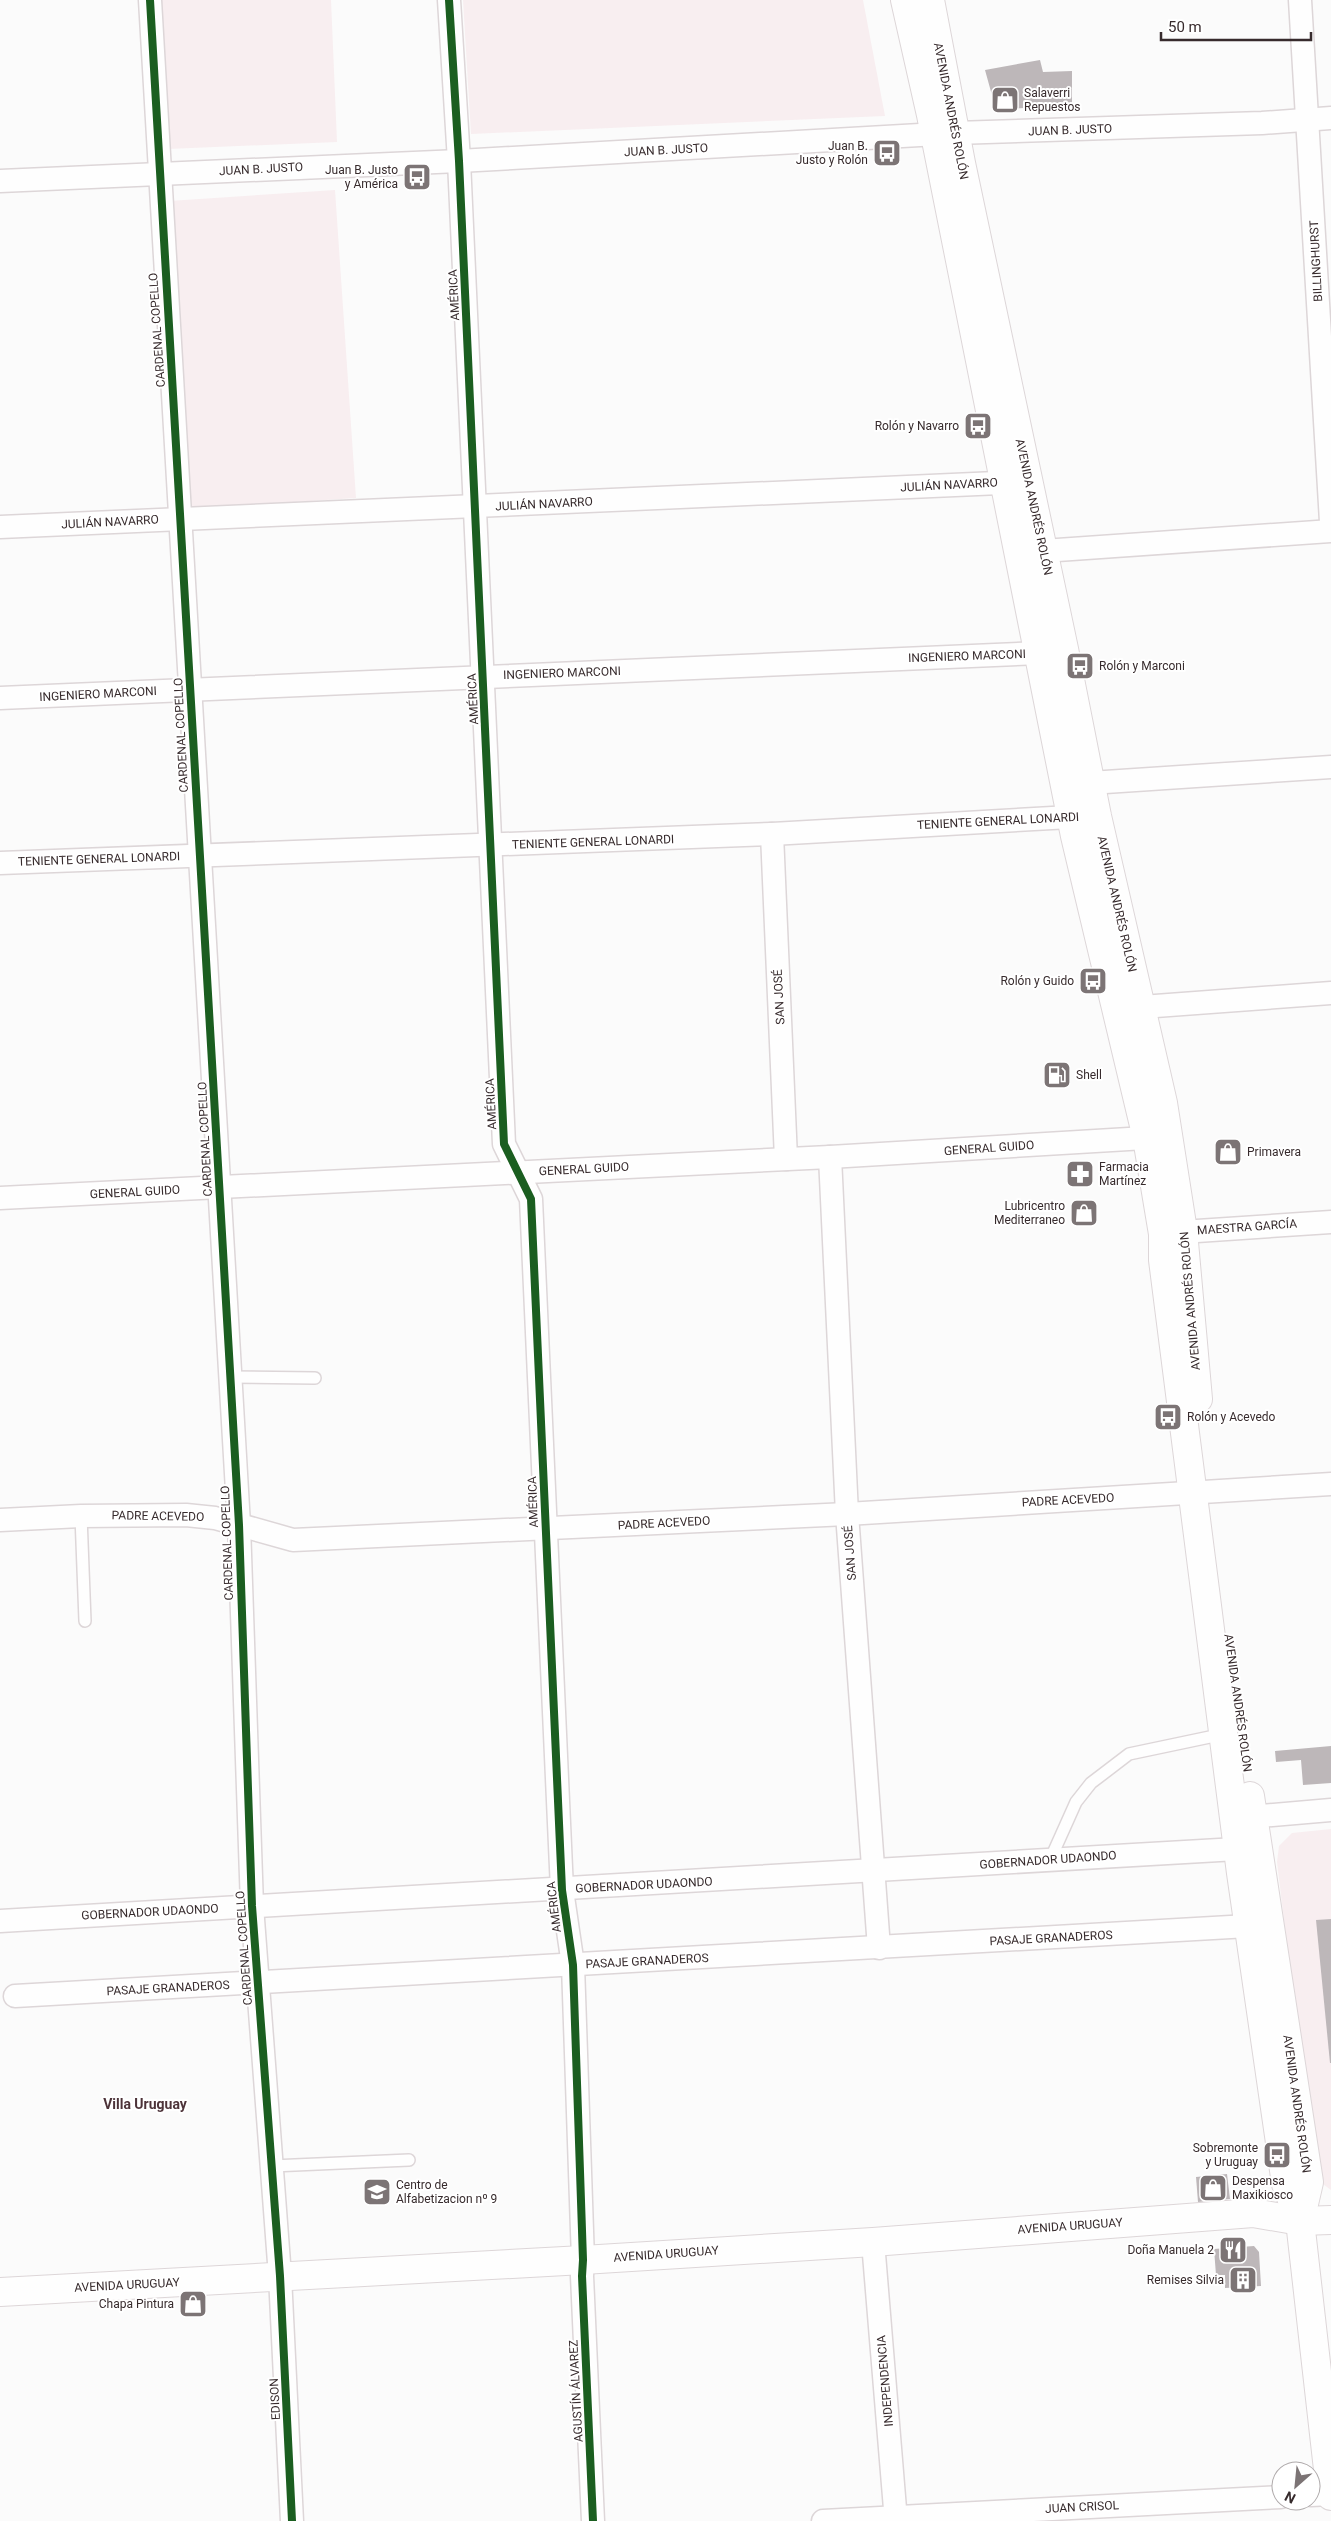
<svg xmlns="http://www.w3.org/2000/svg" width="1331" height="2521" font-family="Roboto,sans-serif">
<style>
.built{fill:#f8eef0}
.building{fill:#bdb7b9}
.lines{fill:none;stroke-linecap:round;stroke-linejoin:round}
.service-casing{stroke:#ddd6d8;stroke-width:14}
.minor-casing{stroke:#ddd6d8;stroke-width:25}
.tertiary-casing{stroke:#ddd6d8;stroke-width:30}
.secondary-casing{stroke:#ddd6d8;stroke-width:30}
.service{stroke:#fefefe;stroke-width:11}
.minor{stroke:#fefefe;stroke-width:22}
.tertiary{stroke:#fefefe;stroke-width:28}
.secondary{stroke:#fefefe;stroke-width:28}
.cycleway-casing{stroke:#fff;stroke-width:11}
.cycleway{stroke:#1b5e20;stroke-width:8}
.labels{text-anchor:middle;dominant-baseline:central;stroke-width:4;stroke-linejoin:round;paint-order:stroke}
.poi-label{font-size:12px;fill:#372b2d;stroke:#fff;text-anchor:end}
.street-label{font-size:12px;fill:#372b2d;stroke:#fff}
.neighbourhood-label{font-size:14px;font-weight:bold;fill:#4d3339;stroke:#fff}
</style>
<rect width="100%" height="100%" fill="#fbfbfb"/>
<!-- built -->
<g class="built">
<polygon points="161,0 331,0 337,142 168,149"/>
<polygon points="463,0 863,0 885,116 471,134"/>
<polygon points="335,190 356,498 190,509 169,201"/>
<polygon points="1331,1829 1331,2190 1315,2178 1277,1862 1279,1846 1292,1833"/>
</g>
<!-- building -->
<g class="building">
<polygon points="1040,60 1043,72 1072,71 1072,105 1007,109 993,99 985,70"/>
<polygon points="1331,1746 1331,1783 1303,1785 1301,1760 1276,1762 1275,1751"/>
<polygon points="1331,1919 1331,2063 1330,2063 1316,1920"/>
<polygon points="1227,2174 1230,2199 1198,2202 1196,2177"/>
<polygon points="1254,2246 1259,2252 1261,2286 1225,2288 1225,2275 1216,2275 1214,2249"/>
<polygon points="185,2296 202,2297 202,2312 184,2312"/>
</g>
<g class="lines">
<defs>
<g id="service">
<polyline points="230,1377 315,1378"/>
<polyline points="81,1516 85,1621"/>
<polyline points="1050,1860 1076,1802 1091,1783 1129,1754 1224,1734"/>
<polyline points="272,2166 409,2160"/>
</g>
<g id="minor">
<polyline points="150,0 239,1525 252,1906 280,2276 292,2521"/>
<polyline points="449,0 459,161 504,1144 531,1199 562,1890 573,1965 583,2260 582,2276 593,2521"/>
<polyline points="1300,0 1331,522"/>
<polyline points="0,181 459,161 955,133 1262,123 1331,118"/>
<polyline points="0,527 1021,482"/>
<polyline points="1043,551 1331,531"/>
<polyline points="0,698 1040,653 1055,651"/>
<polyline points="1075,784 1331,767"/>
<polyline points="772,834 786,1159"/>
<polyline points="0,863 772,834 1088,816"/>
<polyline points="1142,1007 1331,993"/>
<polyline points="830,1157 847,1514 879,1948"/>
<polyline points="0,1198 830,1157 1162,1137"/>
<polyline points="1167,1233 1331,1222"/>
<polyline points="0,1520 81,1516 186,1515 215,1518 293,1540 847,1514 1331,1484"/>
<polyline points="1237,1818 1331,1810"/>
<polyline points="0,1921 1254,1848"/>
<polyline points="15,1996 1248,1926"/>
<polyline points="873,2242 896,2521"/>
<polyline points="1311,2495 1331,2494"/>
<polyline points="823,2521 1281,2497"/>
</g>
<polyline id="tertiary" points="0,2292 583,2260 873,2242 1253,2213 1300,2221"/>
<g id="secondary">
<polyline points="905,0 931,115 1075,836 1147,1138 1163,1234 1163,1260 1241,1873 1286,2184 1300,2221 1331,2496"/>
<polyline points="930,0 961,163 1064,649 1097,816 1163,1103 1183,1231 1198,1399"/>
<polyline points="1250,1796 1309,2182 1300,2221"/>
<polyline points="1300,2221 1331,2220"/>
</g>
</defs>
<!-- service casing -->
<use href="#service" class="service-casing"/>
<!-- minor casing -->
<use href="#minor" class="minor-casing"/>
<!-- tertiary casing -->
<use href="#tertiary" class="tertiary-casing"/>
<!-- secondary casing -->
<use href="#secondary" class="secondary-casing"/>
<!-- service -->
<use href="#service" class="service"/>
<!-- minor -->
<use href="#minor" class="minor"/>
<!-- tertiary -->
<use href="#tertiary" class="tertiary"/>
<!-- secondary -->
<use href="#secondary" class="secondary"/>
<defs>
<g id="cycleway">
<polyline points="150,0 239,1525 252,1906 280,2276 292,2521"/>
<polyline points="449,0 459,161 504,1144 531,1199 562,1890 573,1965 583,2260 582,2276 593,2521"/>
</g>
</defs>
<!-- cycleway casing -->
<use href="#cycleway" class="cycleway-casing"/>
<!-- cycleway -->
<use href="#cycleway" class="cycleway"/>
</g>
<!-- icons -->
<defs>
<symbol id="shop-square" viewBox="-11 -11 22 22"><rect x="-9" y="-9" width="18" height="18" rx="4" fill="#7c7475" stroke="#fff"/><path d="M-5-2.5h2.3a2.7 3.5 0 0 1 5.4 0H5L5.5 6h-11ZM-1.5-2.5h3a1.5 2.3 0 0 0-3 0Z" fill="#fff"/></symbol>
<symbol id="bus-square" viewBox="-11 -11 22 22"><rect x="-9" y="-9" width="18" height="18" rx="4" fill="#7c7475" stroke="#fff"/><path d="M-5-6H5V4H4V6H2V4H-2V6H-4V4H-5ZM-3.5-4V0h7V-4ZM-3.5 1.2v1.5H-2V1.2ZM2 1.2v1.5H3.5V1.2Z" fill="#fff"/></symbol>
<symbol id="fuel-square" viewBox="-11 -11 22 22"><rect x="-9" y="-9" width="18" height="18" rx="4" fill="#7c7475" stroke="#fff"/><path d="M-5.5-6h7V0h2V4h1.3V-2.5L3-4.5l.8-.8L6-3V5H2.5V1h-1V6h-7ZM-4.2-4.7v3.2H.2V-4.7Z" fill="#fff"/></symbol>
<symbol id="pharmacy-square" viewBox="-11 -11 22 22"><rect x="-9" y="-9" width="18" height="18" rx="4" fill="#7c7475" stroke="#fff"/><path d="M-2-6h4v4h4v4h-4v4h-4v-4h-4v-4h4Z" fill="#fff"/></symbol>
<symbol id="school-square" viewBox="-11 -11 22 22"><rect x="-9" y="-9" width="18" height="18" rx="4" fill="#7c7475" stroke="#fff"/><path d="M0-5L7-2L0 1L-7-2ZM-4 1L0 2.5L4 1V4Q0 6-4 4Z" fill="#fff"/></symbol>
<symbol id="restaurant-square" viewBox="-11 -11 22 22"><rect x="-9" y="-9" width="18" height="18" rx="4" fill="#7c7475" stroke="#fff"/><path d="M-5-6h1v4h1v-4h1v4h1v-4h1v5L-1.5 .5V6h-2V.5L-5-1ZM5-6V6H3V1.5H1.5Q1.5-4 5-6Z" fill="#fff"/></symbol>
<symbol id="building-square" viewBox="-11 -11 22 22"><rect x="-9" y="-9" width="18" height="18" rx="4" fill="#7c7475" stroke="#fff"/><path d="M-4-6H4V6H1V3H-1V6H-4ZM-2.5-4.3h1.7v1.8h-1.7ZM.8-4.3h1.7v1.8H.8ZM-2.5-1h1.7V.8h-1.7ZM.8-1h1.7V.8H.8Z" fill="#fff"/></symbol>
</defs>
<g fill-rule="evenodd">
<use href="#shop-square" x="989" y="84" width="32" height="32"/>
<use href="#bus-square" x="871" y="137" width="32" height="32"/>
<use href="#bus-square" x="401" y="161" width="32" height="32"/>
<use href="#bus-square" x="962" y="410" width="32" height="32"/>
<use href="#bus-square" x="1064" y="650" width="32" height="32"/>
<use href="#bus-square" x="1077" y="965" width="32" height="32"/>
<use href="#fuel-square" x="1041" y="1059" width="32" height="32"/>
<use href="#shop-square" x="1212" y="1136" width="32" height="32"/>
<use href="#pharmacy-square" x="1064" y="1158" width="32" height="32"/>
<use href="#shop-square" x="1068" y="1197" width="32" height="32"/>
<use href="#bus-square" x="1152" y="1401" width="32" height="32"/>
<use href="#bus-square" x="1261" y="2139" width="32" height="32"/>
<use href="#shop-square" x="1197" y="2172" width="32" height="32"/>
<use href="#school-square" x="361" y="2176" width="32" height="32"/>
<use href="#restaurant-square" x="1217" y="2234" width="32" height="32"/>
<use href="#building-square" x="1227" y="2264" width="32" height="32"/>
<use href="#shop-square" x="177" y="2288" width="32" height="32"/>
</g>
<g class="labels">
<!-- poi labels -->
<g class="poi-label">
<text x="1024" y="93" text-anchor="start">Salaverri<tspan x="1024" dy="14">Repuestos</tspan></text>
<text x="868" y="146">Juan B.<tspan x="868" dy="14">Justo y Rolón</tspan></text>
<text x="398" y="170">Juan B. Justo<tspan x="398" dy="14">y América</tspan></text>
<text x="959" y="426">Rolón y Navarro</text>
<text x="1099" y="666" text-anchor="start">Rolón y Marconi</text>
<text x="1074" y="981">Rolón y Guido</text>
<text x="1076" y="1075" text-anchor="start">Shell</text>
<text x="1247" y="1152" text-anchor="start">Primavera</text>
<text x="1099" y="1167" text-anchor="start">Farmacia<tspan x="1099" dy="14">Martínez</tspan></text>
<text x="1065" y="1206">Lubricentro<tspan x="1065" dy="14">Mediterraneo</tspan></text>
<text x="1187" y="1417" text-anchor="start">Rolón y Acevedo</text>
<text x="1258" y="2148">Sobremonte<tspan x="1258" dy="14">y Uruguay</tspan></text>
<text x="1232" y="2181" text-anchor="start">Despensa<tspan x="1232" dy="14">Maxikiosco</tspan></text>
<text x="396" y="2185" text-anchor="start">Centro de<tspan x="396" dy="14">Alfabetizacion nº 9</tspan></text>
<text x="1214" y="2250">Doña Manuela 2</text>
<text x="1224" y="2280">Remises Silvia</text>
<text x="174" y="2304">Chapa Pintura</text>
</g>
<!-- street labels -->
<g class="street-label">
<text transform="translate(951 111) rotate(79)">AVENIDA ANDRÉS ROLÓN</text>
<text transform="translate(1070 130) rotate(-2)">JUAN B. JUSTO</text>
<text transform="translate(666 150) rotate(-3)">JUAN B. JUSTO</text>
<text transform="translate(261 169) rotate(-3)">JUAN B. JUSTO</text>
<text transform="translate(1316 261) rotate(-93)">BILLINGHURST</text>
<text transform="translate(454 295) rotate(-93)">AMÉRICA</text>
<text transform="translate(157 330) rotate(-94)">CARDENAL COPELLO</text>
<text transform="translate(949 485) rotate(-3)">JULIÁN NAVARRO</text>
<text transform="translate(544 504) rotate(-3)">JULIÁN NAVARRO</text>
<text transform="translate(1034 507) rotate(78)">AVENIDA ANDRÉS ROLÓN</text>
<text transform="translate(110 522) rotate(-3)">JULIÁN NAVARRO</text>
<text transform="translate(967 656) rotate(-2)">INGENIERO MARCONI</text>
<text transform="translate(562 673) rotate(-2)">INGENIERO MARCONI</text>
<text transform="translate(98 694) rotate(-3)">INGENIERO MARCONI</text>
<text transform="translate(473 699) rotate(-93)">AMÉRICA</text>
<text transform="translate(181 735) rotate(-93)">CARDENAL COPELLO</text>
<text transform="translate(998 821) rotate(-3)">TENIENTE GENERAL LONARDI</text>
<text transform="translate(593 842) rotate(-2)">TENIENTE GENERAL LONARDI</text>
<text transform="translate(99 859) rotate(-2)">TENIENTE GENERAL LONARDI</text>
<text transform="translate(1117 904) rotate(77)">AVENIDA ANDRÉS ROLÓN</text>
<text transform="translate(779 997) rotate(-93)">SAN JOSÉ</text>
<text transform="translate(491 1104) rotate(-93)">AMÉRICA</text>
<text transform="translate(205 1139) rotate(-93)">CARDENAL COPELLO</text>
<text transform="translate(989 1148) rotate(-4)">GENERAL GUIDO</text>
<text transform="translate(584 1169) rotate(-3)">GENERAL GUIDO</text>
<text transform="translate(135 1192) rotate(-3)">GENERAL GUIDO</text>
<text transform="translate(1247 1227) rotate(-4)">MAESTRA GARCÍA</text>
<text transform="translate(1190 1301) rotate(-95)">AVENIDA ANDRÉS ROLÓN</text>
<text transform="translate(1068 1500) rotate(-3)">PADRE ACEVEDO</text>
<text transform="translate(533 1502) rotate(-92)">AMÉRICA</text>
<text transform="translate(158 1516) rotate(1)">PADRE ACEVEDO</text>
<text transform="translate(664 1523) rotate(-3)">PADRE ACEVEDO</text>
<text transform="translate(227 1543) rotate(-92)">CARDENAL COPELLO</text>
<text transform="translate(850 1553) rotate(-94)">SAN JOSÉ</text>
<text transform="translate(1238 1703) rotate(82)">AVENIDA ANDRÉS ROLÓN</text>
<text transform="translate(1048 1860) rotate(-4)">GOBERNADOR UDAONDO</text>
<text transform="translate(644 1885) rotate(-3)">GOBERNADOR UDAONDO</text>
<text transform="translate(554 1907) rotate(-97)">AMÉRICA</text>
<text transform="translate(150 1912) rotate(-3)">GOBERNADOR UDAONDO</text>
<text transform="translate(1051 1938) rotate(-3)">PASAJE GRANADEROS</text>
<text transform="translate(244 1948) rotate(-94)">CARDENAL COPELLO</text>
<text transform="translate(647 1961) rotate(-3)">PASAJE GRANADEROS</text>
<text transform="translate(168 1988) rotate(-3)">PASAJE GRANADEROS</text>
<text transform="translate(1297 2104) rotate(82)">AVENIDA ANDRÉS ROLÓN</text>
<text transform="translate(1070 2226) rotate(-4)">AVENIDA URUGUAY</text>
<text transform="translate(666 2254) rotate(-4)">AVENIDA URUGUAY</text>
<text transform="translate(127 2285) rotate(-3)">AVENIDA URUGUAY</text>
<text transform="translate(885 2381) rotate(-95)">INDEPENDENCIA</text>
<text transform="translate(576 2391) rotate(-93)">AGUSTÍN ÁLVAREZ</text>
<text transform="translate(275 2399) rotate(-93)">EDISON</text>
<text transform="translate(1082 2507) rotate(-3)">JUAN CRISOL</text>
</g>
<!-- neighbourhood labels -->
<g class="neighbourhood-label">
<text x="145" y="2104">Villa Uruguay</text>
</g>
</g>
<!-- north arrow -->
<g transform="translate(1296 2486) rotate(207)"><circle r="24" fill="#ffffff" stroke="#afaaab"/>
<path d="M0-4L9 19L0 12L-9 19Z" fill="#7c7475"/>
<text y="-8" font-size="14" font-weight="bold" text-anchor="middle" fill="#372b2d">N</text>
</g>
<!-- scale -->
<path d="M1161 32v8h150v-8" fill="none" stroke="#372b2d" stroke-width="2.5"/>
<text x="1168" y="32" font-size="15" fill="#372b2d" stroke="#ffffff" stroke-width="4" paint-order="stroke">50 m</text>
</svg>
